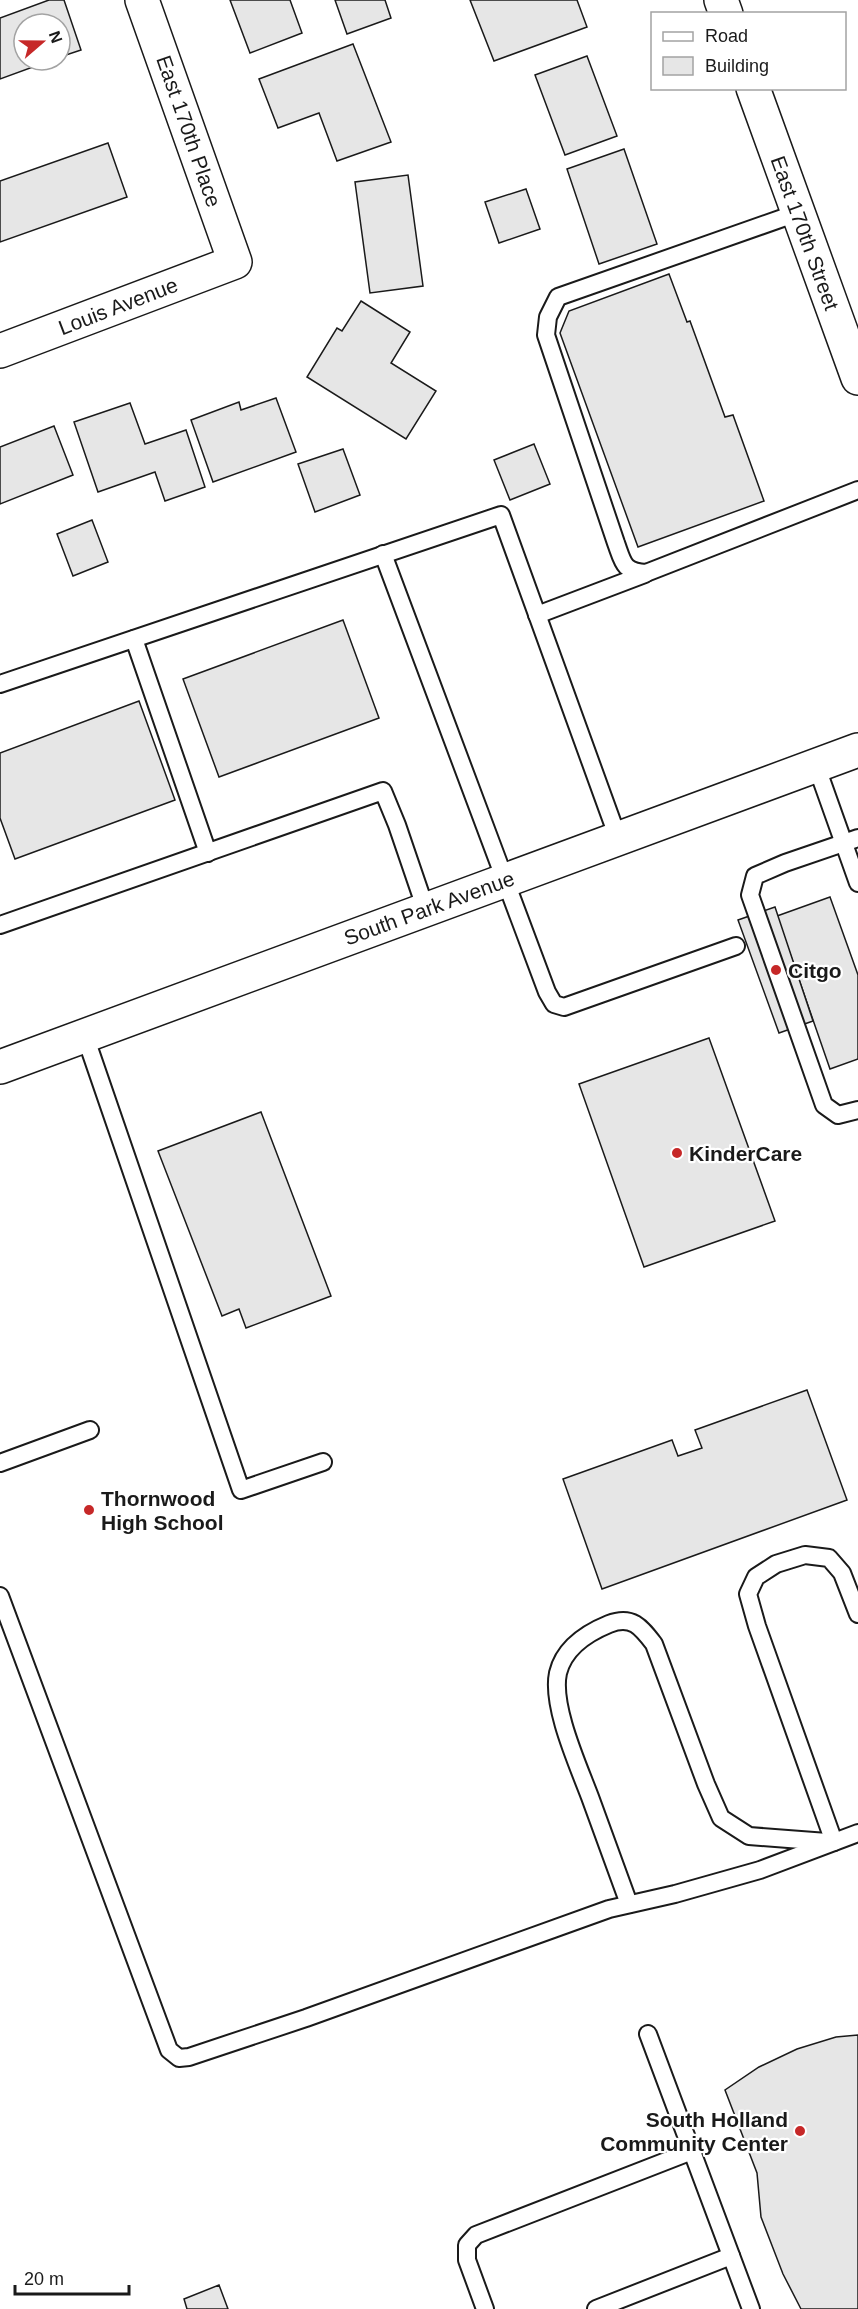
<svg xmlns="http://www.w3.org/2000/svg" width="858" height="2309" font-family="Helvetica,sans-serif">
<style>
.building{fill:#e6e6e6;stroke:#1a1a1a;stroke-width:1.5}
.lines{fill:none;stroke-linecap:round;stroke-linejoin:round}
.lane-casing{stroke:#1a1a1a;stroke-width:20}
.street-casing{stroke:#1a1a1a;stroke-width:36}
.secondary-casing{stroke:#1a1a1a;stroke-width:36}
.lane{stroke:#fff;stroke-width:16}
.street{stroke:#fff;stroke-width:33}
.secondary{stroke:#fff;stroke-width:33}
.poi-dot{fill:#c62828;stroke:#fff;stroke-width:2}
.labels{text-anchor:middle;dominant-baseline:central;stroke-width:4.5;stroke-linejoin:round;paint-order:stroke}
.street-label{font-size:21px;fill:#1a1a1a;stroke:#fff}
.poi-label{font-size:21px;font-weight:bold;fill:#1a1a1a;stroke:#fff;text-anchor:start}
</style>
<rect width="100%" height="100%" fill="#fff"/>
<!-- building -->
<g class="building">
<polygon points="49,0 64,0 81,50 60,57 60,24 24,24 24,60 52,60 0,79 0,18"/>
<polygon points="230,0 290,0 302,33 250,53"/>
<polygon points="335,0 385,0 391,18 347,34"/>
<polygon points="470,0 577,0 587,27 494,61"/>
<polygon points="353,44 391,142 337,161 319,113 278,128 259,79"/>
<polygon points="587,56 617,136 565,155 535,75"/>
<polygon points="108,143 127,197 0,242 0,181"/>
<polygon points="624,149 657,244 599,264 567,169"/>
<polygon points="408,175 423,286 370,293 355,182"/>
<polygon points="526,189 540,229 499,243 485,202"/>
<polygon points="669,274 687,322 690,321 725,417 733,415 764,501 638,547 560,333 569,311"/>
<polygon points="361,301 410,332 391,363 436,391 406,439 307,377 337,328 342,331"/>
<polygon points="276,398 296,452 213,482 191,420 239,402 241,410"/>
<polygon points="130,403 145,444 186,430 205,487 165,501 155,472 98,492 74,422"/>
<polygon points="54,426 73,475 0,504 0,447"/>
<polygon points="534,444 550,484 510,500 494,460"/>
<polygon points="343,449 360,495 315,512 298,464"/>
<polygon points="92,520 108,562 73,576 57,534"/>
<polygon points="343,620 379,718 219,777 183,679"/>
<polygon points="139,701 175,800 15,859 0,818 0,753"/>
<polygon points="830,897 858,975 858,1059 830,1069 777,916"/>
<polygon points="775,907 813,1021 779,1033 738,920"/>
<polygon points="709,1038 775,1221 644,1267 579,1084"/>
<polygon points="261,1112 331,1296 246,1328 239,1309 222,1316 158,1151"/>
<polygon points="807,1390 847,1500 602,1589 563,1479 672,1440 678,1456 702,1448 695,1430"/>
<polygon points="858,2035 858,2309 801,2309 783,2274 761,2217 757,2173 725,2090 759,2067 797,2049 836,2037"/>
<polygon points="219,2285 228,2309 187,2309 184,2299"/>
</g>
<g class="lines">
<defs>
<g id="lane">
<path d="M797,213L558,297L548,317L546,335L616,543C623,562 623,572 646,573L858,490"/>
<polyline points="383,554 547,992 554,1004 564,1007 736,946"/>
<polyline points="537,615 645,574"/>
<polyline points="134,639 208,853"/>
<polyline points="0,684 501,515 618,838"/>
<polyline points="816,765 858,883"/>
<polyline points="858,838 785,863 755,876 750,895 824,1105 838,1115 858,1110"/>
<polyline points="0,925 383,791 397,825 426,910"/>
<polyline points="85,1036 241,1490 323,1462"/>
<polyline points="0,1463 90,1430"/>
<polyline points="0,1596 169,2050 179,2058 189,2057 306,2018 609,1909 675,1894 760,1870 858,1833"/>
<polyline points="834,1842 757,1626 748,1594 756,1577 776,1564 805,1555 829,1558 842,1573 858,1614"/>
<path d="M629,1904C616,1869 603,1833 590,1797C578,1765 551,1706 558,1673C564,1648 587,1633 609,1624C632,1615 641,1627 654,1644L706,1784L721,1818L749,1836L827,1842"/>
<polyline points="648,2034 751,2309"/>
<polyline points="485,2309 467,2260 467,2245 476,2235 692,2151"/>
<polyline points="596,2309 731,2256"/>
</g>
<g id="street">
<polyline points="721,0 726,14"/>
<polyline points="753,88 858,378"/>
<polyline points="0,351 235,262 142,0"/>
</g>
<polyline id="secondary" points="0,1067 858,750"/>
</defs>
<!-- lane casing -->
<use href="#lane" class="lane-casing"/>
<!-- street casing -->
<use href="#street" class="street-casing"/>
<!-- secondary casing -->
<use href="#secondary" class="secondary-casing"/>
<!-- lane -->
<use href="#lane" class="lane"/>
<!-- street -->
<use href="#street" class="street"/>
<!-- secondary -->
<use href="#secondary" class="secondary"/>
</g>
<!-- markers -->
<g class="poi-dot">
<circle cx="776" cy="970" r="6"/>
<circle cx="677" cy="1153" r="6"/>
<circle cx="89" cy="1510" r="6"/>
<circle cx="800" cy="2131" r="6"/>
</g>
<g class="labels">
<!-- street labels -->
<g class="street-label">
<text transform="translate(189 131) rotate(71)">East 170th Place</text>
<text transform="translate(805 233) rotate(70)">East 170th Street</text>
<text transform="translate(118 306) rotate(-21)">Louis Avenue</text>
<text transform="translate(429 908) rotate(-20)">South Park Avenue</text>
</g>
<!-- poi labels -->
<g class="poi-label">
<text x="788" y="970">Citgo</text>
<text x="689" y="1153">KinderCare</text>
<text x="101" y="1498">Thornwood<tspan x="101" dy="24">High School</tspan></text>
<text x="788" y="2119" text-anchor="end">South Holland<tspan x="788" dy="24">Community Center</tspan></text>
</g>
</g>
<!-- legend -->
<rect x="651" y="12" width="195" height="78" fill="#ffffff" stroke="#a3a3a3" stroke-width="1.5"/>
<rect x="663" y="32" width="30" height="9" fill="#ffffff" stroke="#a3a3a3" stroke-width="1.5"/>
<text x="705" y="42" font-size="18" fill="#1a1a1a">Road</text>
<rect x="663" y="57" width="30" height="18" fill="#e6e6e6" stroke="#a3a3a3" stroke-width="1.5"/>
<text x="705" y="72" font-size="18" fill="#1a1a1a">Building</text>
<!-- north arrow -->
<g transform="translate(42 42) rotate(70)"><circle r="28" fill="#ffffff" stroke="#a3a3a3" stroke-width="1.5"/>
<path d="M0-4.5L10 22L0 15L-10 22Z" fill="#c62828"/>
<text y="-9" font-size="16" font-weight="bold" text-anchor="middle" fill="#1a1a1a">N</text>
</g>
<!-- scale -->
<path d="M15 2285v9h114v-9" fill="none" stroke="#1a1a1a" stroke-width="3"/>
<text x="24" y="2285" font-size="18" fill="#1a1a1a" stroke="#ffffff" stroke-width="4.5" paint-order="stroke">20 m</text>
</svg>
